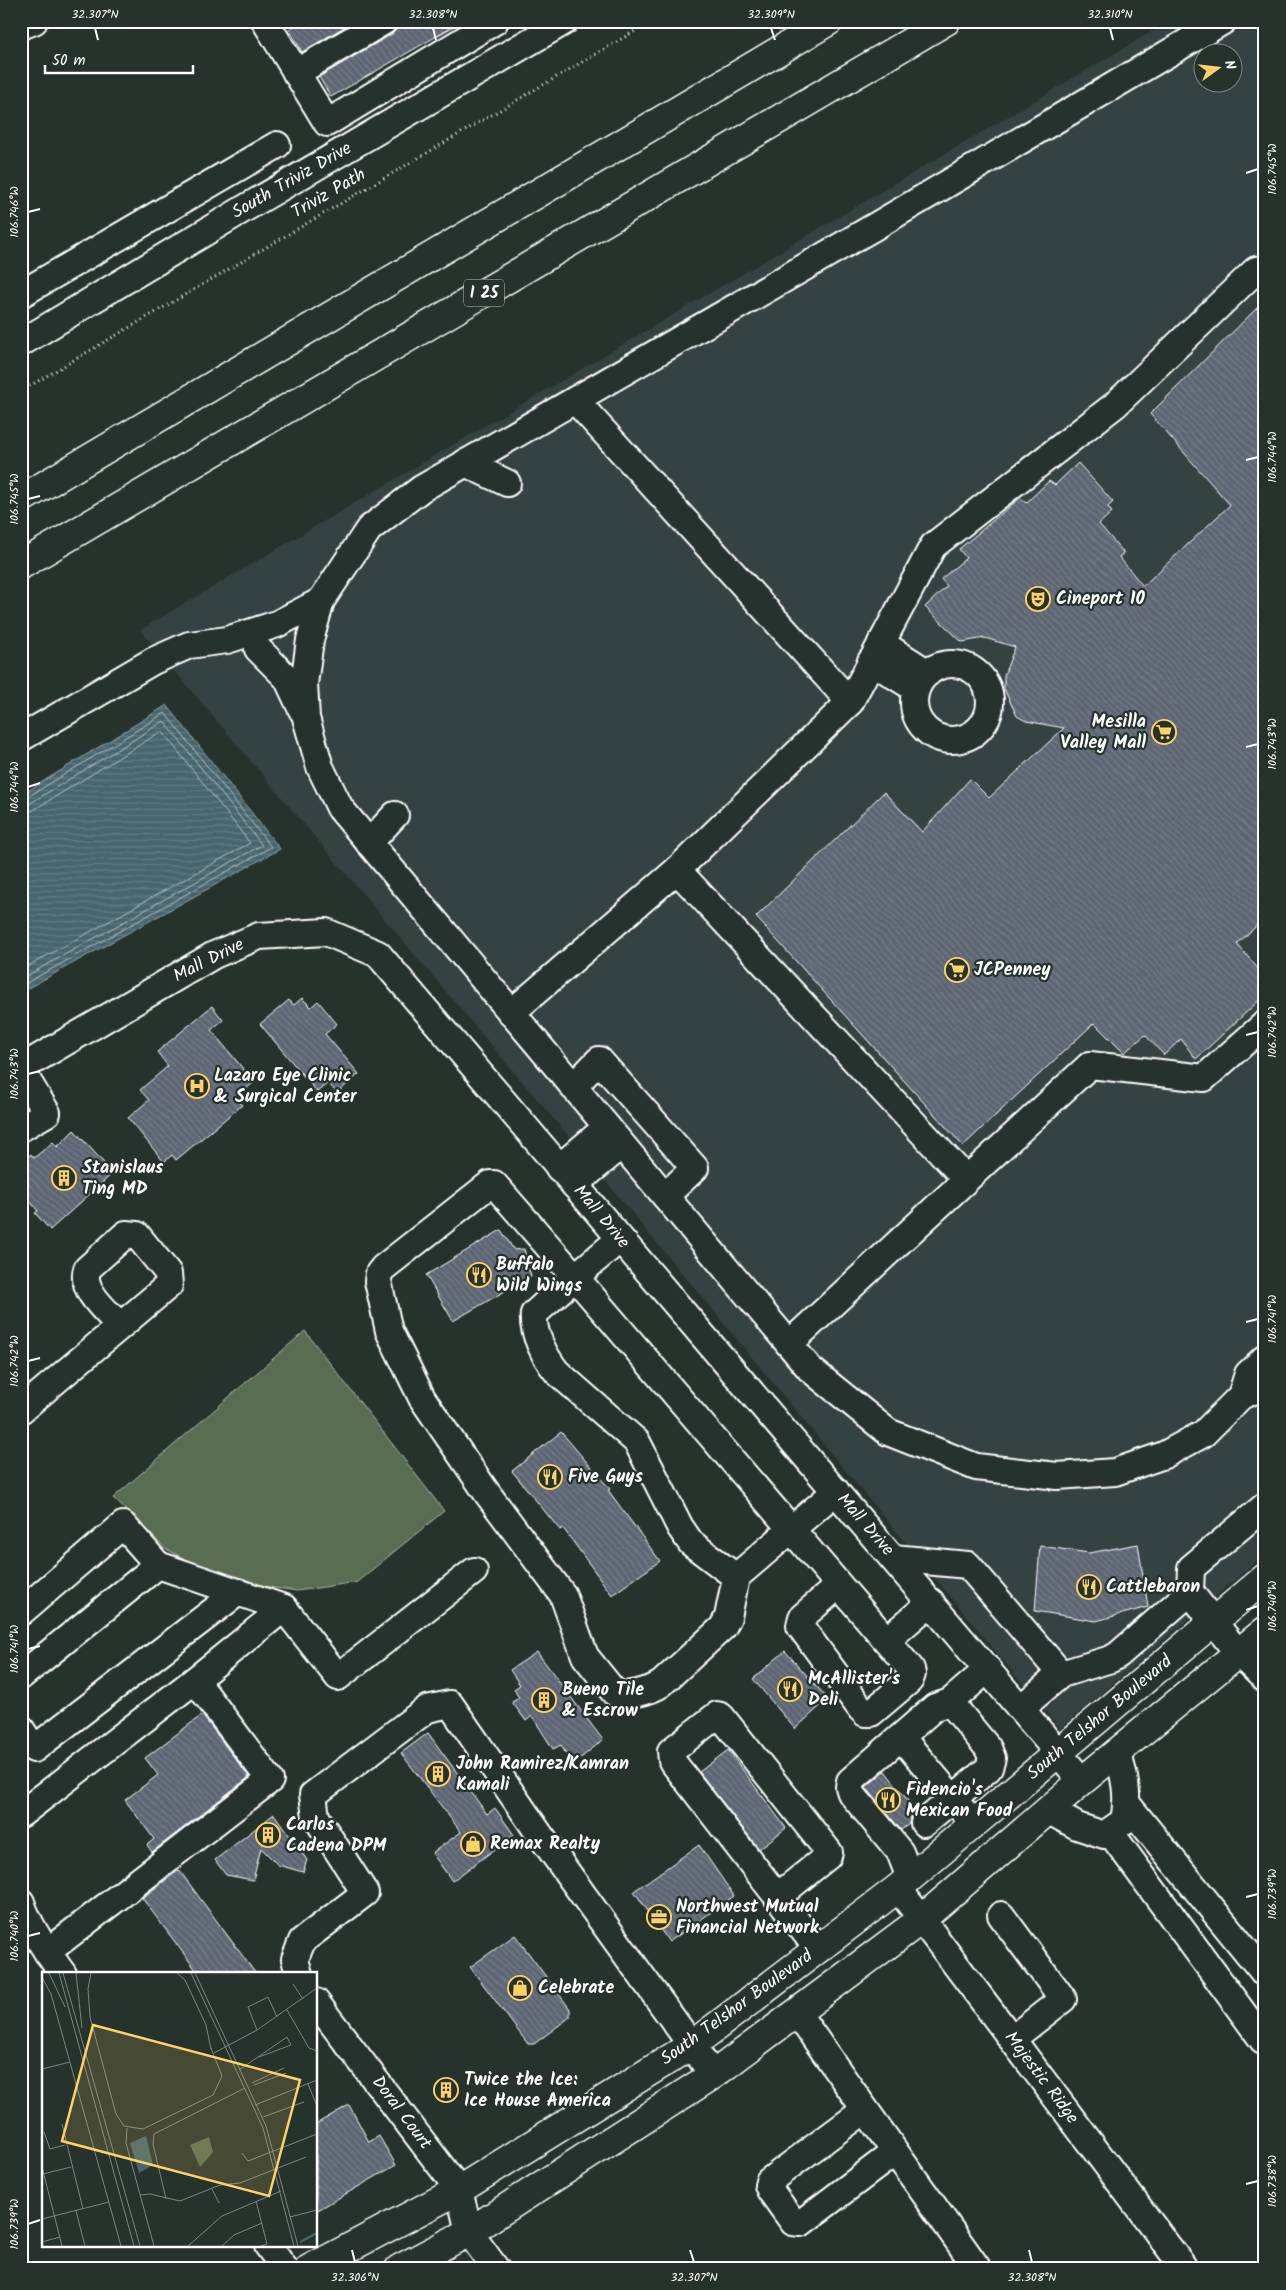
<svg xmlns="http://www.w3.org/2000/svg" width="1286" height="2290" font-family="Kalam,sans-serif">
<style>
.built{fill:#364242;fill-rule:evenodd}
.pitch{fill:#586d51;stroke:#acb6a8}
.water{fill:url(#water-rules);stroke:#91a3a7}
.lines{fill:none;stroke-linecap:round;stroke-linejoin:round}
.shore{stroke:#b5c1c5;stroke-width:1}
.building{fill:url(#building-back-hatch);stroke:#fff}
.minor-casing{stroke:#fff;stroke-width:30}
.major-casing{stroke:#fff;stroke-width:31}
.highway-casing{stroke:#fff;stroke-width:31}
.path{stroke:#fff;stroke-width:3;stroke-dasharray:1 4;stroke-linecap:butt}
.minor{stroke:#26332d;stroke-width:26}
.major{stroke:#26332d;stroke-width:28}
.highway{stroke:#26332d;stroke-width:28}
.ticks{fill:none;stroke:#fff;stroke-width:2}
.labels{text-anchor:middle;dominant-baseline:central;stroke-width:4.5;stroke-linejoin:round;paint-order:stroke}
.shield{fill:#26332d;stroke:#bec2c0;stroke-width:1}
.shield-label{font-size:16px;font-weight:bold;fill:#fff}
.street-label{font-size:18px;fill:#fff;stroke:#26332d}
.poi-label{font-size:18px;font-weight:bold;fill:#fff;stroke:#26332d;text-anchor:start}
.inset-river{fill:none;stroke:#47656d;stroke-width:2.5}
.inset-road{fill:none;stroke:#7d8581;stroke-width:1}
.view{fill:#ffd166;fill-opacity:0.15;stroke:#ffd166;stroke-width:2.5}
.inset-edge{fill:none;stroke:#fff;stroke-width:2.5}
.neatline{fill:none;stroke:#fff;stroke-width:2}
.ticks-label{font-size:12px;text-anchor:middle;fill:#fff}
</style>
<defs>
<pattern id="water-rules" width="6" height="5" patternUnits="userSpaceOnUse" patternTransform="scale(1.25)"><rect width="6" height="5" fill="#47656d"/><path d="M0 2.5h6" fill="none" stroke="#637c83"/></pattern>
<pattern id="building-back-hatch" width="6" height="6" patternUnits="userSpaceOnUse" patternTransform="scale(1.25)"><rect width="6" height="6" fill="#5d6573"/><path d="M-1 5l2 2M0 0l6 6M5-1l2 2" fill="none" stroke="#757c88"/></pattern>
</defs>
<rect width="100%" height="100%" fill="#26332d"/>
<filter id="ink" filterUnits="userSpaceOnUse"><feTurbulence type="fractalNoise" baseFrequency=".02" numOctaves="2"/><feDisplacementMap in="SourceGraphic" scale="10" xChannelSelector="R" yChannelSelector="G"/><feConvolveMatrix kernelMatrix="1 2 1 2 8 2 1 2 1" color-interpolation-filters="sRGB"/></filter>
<g filter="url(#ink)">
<!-- built -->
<path class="built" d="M1170,21H1265V1554L1060,1729L569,1137L140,630ZM1204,52H1234V82H1204Z"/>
<!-- pitch -->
<polygon class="pitch" points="305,1331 444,1511 357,1582 297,1591 227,1581 166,1549 113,1498"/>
<!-- water -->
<polygon class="water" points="167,705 280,849 21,992 21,795"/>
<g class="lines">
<!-- shore -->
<g class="shore">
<polyline points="21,799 26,798 165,713 271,847 21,986"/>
<polyline points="21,805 29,804 164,721 262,845 21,979"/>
<polyline points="21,813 32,811 162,731 250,843 21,970"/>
</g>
</g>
<!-- building -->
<g class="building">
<polygon points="304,21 354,21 302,52 289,29"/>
<polygon points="399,21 463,21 331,97 319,77 392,34 397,29"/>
<polygon points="1265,300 1265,918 1237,944 1265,977 1265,995 1196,1059 1181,1039 1164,1055 1145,1035 1124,1053 1094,1023 963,1146 756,917 884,792 922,832 970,779 989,798 1064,728 1026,721 1017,716 1004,689 1004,675 1015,647 985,638 962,642 925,607 947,586 941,579 966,558 959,549 1020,498 1026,503 1049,481 1055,485 1078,463 1113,502 1108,507 1112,512 1099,524 1124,553 1119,557 1143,586 1230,505 1150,414"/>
<polygon points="302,998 311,1007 318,1001 337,1024 325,1034 359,1074 337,1093 328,1083 317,1092 260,1024 289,1000 294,1005"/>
<polygon points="212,1006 223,1020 211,1030 254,1082 236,1098 242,1105 176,1160 172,1155 164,1162 128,1118 149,1100 140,1090 168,1066 157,1052"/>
<polygon points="74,1130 113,1173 50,1230 35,1213 38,1211 24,1194 28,1190 21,1183 21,1163 31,1154 34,1158 53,1142 57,1147"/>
<polygon points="501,1230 514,1250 524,1249 531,1276 453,1321 426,1275"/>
<polygon points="561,1432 610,1489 608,1490 660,1561 612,1595 563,1528 560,1530 512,1471"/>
<polygon points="1138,1544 1148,1607 1096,1621 1035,1611 1040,1546 1089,1553"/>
<polygon points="785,1651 828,1699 795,1729 753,1679"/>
<polygon points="537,1652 603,1740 572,1765 561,1745 553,1749 532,1716 526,1721 512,1702 519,1698 514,1689 520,1685 510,1670"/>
<polygon points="202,1715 249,1777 152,1852 147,1845 154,1839 125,1800 158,1775 145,1758"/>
<polygon points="428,1733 487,1814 495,1808 514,1835 452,1881 432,1853 461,1832 401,1753"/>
<polygon points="728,1750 786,1828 759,1849 699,1772"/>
<polygon points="885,1771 916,1811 910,1817 909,1824 901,1830 866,1787"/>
<polygon points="274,1814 307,1860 303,1872 278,1865 261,1848 253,1880 226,1875 215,1860"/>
<polygon points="699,1845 734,1896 669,1942 634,1891"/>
<polygon points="179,1870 256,1974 199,1974 142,1898"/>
<polygon points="515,1935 570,2009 570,2017 534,2044 528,2044 470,1967"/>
<polygon points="349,2105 369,2142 379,2136 396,2165 316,2211 316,2124"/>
</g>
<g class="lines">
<defs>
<g id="minor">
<polyline points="265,21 327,123 495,21"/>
<polyline points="1223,21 874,227 421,489 369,529 321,601 310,640 304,684 306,718 320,767 340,808 810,1369 888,1432 976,1467 1057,1476 1115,1472 1164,1455 1203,1434 1241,1396 1265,1386"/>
<polyline points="21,26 34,21"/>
<polyline points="296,73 384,21"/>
<polyline points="21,294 277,145"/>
<polyline points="21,343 242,210 565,21"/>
<polyline points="575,400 850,702"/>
<polyline points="465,463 507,483"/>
<polyline points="881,643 928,673"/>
<polyline points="258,649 287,678 302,710"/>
<polyline points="871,661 916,689"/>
<circle cx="952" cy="702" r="38"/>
<polyline points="21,738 153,661 189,645 227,640 277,624 321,601"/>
<polyline points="369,843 395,815"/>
<polyline points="677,870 966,1179"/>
<polyline points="511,1013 677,870 850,702 933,546 1115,405 1256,270 1265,269"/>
<polyline points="21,1068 214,955 259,936 326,932 378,954 1082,1781"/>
<polyline points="21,1070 47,1113 21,1128"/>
<polyline points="573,1087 599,1060 695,1168 665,1196"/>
<polyline points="559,1168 607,1127"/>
<polyline points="574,1185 622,1145"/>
<path d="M620,1239L575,1277L494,1184H490L383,1268L379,1273L378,1281L389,1331L422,1398L487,1493L563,1595L585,1656L614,1692C626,1698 650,1691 661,1684L723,1627L728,1617L736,1577L836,1491"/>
<polyline points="789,1344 1090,1065 1204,1078 1265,1024"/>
<polyline points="1241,1396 1248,1374 1265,1358"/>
<path d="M21,1410L169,1285L168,1273L137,1235L126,1234L87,1269C80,1291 107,1311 120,1326"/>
<polyline points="893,1558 968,1565 1061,1674"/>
<path d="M736,1577L691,1543L680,1527L637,1442L557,1372C545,1357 532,1333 534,1314L575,1277L911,1669L912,1674L910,1680L871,1713H865L861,1709L800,1626L802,1617L839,1585"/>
<polyline points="1190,1592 1191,1568 1265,1506"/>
<polyline points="21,1612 123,1525 158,1565"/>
<polyline points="887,1640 931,1602"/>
<polyline points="21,1676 158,1565 284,1608"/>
<polyline points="195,1680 284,1608 338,1677 474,1571"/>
<polyline points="1021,1708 1061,1674 1111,1659 1118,1655 1190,1592 1238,1653 1265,1679"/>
<polyline points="21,1729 34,1749 238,1592"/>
<polyline points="901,1737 965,1813"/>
<polyline points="1127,1804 1265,1974"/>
<path d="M1048,1810L1077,1826L1104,1835L1124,1821C1129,1796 1125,1776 1117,1752"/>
<polyline points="21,1814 195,1680 270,1780 47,1952"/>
<polyline points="924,1823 989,1768 992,1758 988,1748 950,1702"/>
<polyline points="1110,1832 1265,2043"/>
<polyline points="910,1878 900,1852 851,1793 849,1787 850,1781 935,1707 950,1702 988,1669"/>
<polyline points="898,1888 1185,2269"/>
<polyline points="777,1897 828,1856 829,1852 721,1716 717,1715 671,1751 672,1761 818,1949"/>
<path d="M21,1902C29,1927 47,1952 63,1974"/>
<polyline points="1001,1915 1063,1999 1012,2039"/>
<polyline points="299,1974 295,1959 302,1941 365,1893 316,1817 313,1795 427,1709 450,1704 540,1835 713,2075"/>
<polyline points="316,2002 459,2190 469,2232 496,2269"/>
<polyline points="797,2013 978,2269"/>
<polyline points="865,2110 769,2181 768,2185 770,2190 793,2222 801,2223 895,2152"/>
<polyline points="268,2246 285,2269"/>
</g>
<g id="major">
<polyline points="309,2269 459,2190 692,2045 898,1888 1265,1578"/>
<polyline points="399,2269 469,2232 713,2075 922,1919 1082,1781 1265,1631"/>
</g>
<g id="highway">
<polyline points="21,499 829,21"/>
<polyline points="21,565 946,21"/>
</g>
</defs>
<!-- minor casing -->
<use href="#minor" class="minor-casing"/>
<!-- major casing -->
<use href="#major" class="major-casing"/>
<!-- highway casing -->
<use href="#highway" class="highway-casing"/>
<!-- path -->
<polyline class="path" points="21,391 652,21"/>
<!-- minor -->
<use href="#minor" class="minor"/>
<!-- major -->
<use href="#major" class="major"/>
<!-- highway -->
<use href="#highway" class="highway"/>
</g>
</g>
<!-- ticks -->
<path class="ticks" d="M95,28L98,40M433,28L436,40M771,28L775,40M1110,28L1113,40M1246,173L1258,169M28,212L40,209M1246,460L1258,457M28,499L40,496M1246,747L1258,744M28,787L40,783M1246,1035L1258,1032M28,1074L40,1071M1246,1322L1258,1319M28,1361L40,1358M1246,1610L1258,1606M28,1649L40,1646M1246,1897L1258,1894M28,1936L40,1933M1246,2184L1258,2181M28,2224L40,2220M352,2250L355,2262M690,2250L694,2262M1029,2250L1032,2262"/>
<!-- icons -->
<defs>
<symbol id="theatre-ring" viewBox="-11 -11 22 22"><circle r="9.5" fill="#26332d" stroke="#ffd166" stroke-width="1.5"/><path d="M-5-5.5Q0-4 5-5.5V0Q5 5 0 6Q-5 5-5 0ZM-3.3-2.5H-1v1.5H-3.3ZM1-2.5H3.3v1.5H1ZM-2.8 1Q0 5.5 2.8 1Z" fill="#ffd166"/></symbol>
<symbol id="supermarket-ring" viewBox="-11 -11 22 22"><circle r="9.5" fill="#26332d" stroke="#ffd166" stroke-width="1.5"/><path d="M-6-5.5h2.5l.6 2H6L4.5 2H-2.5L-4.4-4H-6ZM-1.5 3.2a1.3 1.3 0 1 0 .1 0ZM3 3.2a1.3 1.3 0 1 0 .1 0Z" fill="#ffd166"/></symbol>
<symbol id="hospital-ring" viewBox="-11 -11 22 22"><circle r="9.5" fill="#26332d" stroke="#ffd166" stroke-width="1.5"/><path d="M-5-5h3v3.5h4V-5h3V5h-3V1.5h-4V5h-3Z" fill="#ffd166"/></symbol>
<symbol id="building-ring" viewBox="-11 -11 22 22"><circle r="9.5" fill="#26332d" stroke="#ffd166" stroke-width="1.5"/><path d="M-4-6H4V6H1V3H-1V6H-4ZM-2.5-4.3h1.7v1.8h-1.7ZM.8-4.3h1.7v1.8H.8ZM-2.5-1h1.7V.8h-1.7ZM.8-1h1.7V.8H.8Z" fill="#ffd166"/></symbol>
<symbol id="restaurant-ring" viewBox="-11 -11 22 22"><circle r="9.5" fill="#26332d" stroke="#ffd166" stroke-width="1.5"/><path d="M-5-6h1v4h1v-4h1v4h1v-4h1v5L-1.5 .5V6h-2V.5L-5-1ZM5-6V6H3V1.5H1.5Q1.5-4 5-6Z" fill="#ffd166"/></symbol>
<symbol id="shop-ring" viewBox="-11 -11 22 22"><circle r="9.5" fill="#26332d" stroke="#ffd166" stroke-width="1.5"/><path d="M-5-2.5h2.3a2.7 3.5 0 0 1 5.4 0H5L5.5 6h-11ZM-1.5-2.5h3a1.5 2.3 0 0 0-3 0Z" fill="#ffd166"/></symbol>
<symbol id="office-ring" viewBox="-11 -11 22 22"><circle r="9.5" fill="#26332d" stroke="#ffd166" stroke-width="1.5"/><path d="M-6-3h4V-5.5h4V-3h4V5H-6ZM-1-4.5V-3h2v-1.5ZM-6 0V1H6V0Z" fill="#ffd166"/></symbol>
</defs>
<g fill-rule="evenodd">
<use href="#theatre-ring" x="1024" y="585" width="28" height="28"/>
<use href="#supermarket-ring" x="1150" y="718" width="28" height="28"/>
<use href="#supermarket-ring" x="943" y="956" width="28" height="28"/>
<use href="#hospital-ring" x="183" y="1072" width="28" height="28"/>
<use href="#building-ring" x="50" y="1164" width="28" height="28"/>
<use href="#restaurant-ring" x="465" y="1261" width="28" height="28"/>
<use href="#restaurant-ring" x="536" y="1463" width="28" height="28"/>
<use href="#restaurant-ring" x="1075" y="1573" width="28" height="28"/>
<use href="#restaurant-ring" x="776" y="1675" width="28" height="28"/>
<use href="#building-ring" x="530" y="1686" width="28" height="28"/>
<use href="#building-ring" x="424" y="1760" width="28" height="28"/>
<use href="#restaurant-ring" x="874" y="1786" width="28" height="28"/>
<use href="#building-ring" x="254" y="1821" width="28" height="28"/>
<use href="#shop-ring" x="459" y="1830" width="28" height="28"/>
<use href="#office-ring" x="645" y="1903" width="28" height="28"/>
<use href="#shop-ring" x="506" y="1974" width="28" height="28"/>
<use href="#building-ring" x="432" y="2076" width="28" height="28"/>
</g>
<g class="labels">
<!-- shield labels -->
<rect class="shield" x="464" y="279.5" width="40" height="27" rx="4"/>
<g class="shield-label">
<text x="484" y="293">I 25</text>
</g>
<!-- street labels -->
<g class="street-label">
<text transform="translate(292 181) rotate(-30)">South Triviz Drive</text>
<text transform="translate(329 194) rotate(-30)">Triviz Path</text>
<text transform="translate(209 961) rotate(-27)">Mall Drive</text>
<text transform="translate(601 1217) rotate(50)">Mall Drive</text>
<text transform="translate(865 1525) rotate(49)">Mall Drive</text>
<text transform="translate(1100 1718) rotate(-40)">South Telshor Boulevard</text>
<text transform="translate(737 2008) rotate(-36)">South Telshor Boulevard</text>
<text transform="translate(1041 2078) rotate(53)">Majestic Ridge</text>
<text transform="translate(401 2113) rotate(53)">Doral Court</text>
</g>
<!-- poi labels -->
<g class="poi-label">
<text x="1056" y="599">Cineport 10</text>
<text x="1146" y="722" text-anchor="end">Mesilla<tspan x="1146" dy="21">Valley Mall</tspan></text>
<text x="974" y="970">JCPenney</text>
<text x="214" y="1076">Lazaro Eye Clinic<tspan x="214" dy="21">&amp; Surgical Center</tspan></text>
<text x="82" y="1168">Stanislaus<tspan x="82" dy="21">Ting MD</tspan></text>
<text x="496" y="1265">Buffalo<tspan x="496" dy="21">Wild Wings</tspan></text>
<text x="568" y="1477">Five Guys</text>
<text x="1106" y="1587">Cattlebaron</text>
<text x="808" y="1679">McAllister's<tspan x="808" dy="21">Deli</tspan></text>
<text x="562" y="1690">Bueno Tile<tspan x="562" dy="21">&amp; Escrow</tspan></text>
<text x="456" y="1764">John Ramirez/Kamran<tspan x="456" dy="21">Kamali</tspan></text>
<text x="906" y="1790">Fidencio's<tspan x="906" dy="21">Mexican Food</tspan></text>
<text x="286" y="1825">Carlos<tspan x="286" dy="21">Cadena DPM</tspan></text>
<text x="490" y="1844">Remax Realty</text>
<text x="676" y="1907">Northwest Mutual<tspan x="676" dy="21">Financial Network</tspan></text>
<text x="538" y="1988">Celebrate</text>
<text x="464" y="2080">Twice the Ice:<tspan x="464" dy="21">Ice House America</tspan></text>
</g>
</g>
<!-- overview -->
<g transform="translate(42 1972)">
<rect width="275" height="275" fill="#26332d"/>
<path d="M167,165L171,180L158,195L148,173Z" fill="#586d51"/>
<path d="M104,164L111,193L97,201L88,171Z" fill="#47656d"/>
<path class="inset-river" d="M258,270L275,261"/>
<path class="inset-road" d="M7,1L23,35M17,1L92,274M21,1L98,274M34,1L40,56M49,1L46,17L48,45L74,142L82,154L101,157L171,123L180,104L169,76M135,1L143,8L164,53L169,77M149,1L221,156L252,274M153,1L224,154L256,274M0,5L9,22L79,274M251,12L261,27M245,38L267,76L275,79M215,58L206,35L226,25L235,45M172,81L215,58L275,16M0,97L28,90M197,98L245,65L249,73L217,85M210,111L242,96M266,112L275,134M212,113L244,101M213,133L275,108M221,145L262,130M20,152L41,237M85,156L84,171L112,274M2,160L8,177L23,173M200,181L206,189L275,162M0,195L20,274M1,202L29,195M170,217L177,231M98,223L108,222L138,229L178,213L198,211L264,185M124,227L111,172L112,162L203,116M214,229L225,272L219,274M34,239L43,274M248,245L275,238M0,247L67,230M0,270L18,265M146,274L180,244L239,219M180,274L192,263L220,251"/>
<path class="view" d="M51,53L258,108L227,224L20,169Z"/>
<rect width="275" height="275" class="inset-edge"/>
</g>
<!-- margin -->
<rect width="1286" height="2290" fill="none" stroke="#26332d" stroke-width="55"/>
<!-- north arrow -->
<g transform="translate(1218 68) rotate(75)"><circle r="24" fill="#26332d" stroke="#7d8581"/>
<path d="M0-4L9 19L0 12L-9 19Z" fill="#ffd166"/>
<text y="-8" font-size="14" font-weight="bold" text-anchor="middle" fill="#ffffff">N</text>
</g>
<!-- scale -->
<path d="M45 65v8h148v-8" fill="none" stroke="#ffffff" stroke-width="2.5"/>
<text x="52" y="65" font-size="15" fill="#ffffff" stroke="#26332d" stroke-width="4" paint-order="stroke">50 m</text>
<rect x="28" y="28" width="1230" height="2234" class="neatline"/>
<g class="ticks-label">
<text x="95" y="18">32.307°N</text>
<text x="433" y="18">32.308°N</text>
<text x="771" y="18">32.309°N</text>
<text x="1110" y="18">32.310°N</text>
<text transform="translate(1272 169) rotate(-90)" y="4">106.745°W</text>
<text transform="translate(14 212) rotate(-90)" y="4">106.746°W</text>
<text transform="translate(1272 457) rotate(-90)" y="4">106.744°W</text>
<text transform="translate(14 499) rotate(-90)" y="4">106.745°W</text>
<text transform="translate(1272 744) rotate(-90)" y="4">106.743°W</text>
<text transform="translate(14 787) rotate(-90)" y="4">106.744°W</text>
<text transform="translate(1272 1032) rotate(-90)" y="4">106.742°W</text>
<text transform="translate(14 1074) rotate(-90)" y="4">106.743°W</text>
<text transform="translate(1272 1319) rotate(-90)" y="4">106.741°W</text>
<text transform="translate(14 1361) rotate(-90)" y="4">106.742°W</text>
<text transform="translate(1272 1606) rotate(-90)" y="4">106.740°W</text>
<text transform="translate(14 1649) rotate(-90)" y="4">106.741°W</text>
<text transform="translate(1272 1894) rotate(-90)" y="4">106.739°W</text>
<text transform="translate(14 1936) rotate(-90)" y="4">106.740°W</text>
<text transform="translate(1272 2181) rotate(-90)" y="4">106.738°W</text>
<text transform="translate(14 2224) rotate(-90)" y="4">106.739°W</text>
<text x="355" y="2281">32.306°N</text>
<text x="694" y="2281">32.307°N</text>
<text x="1032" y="2281">32.308°N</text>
</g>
</svg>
